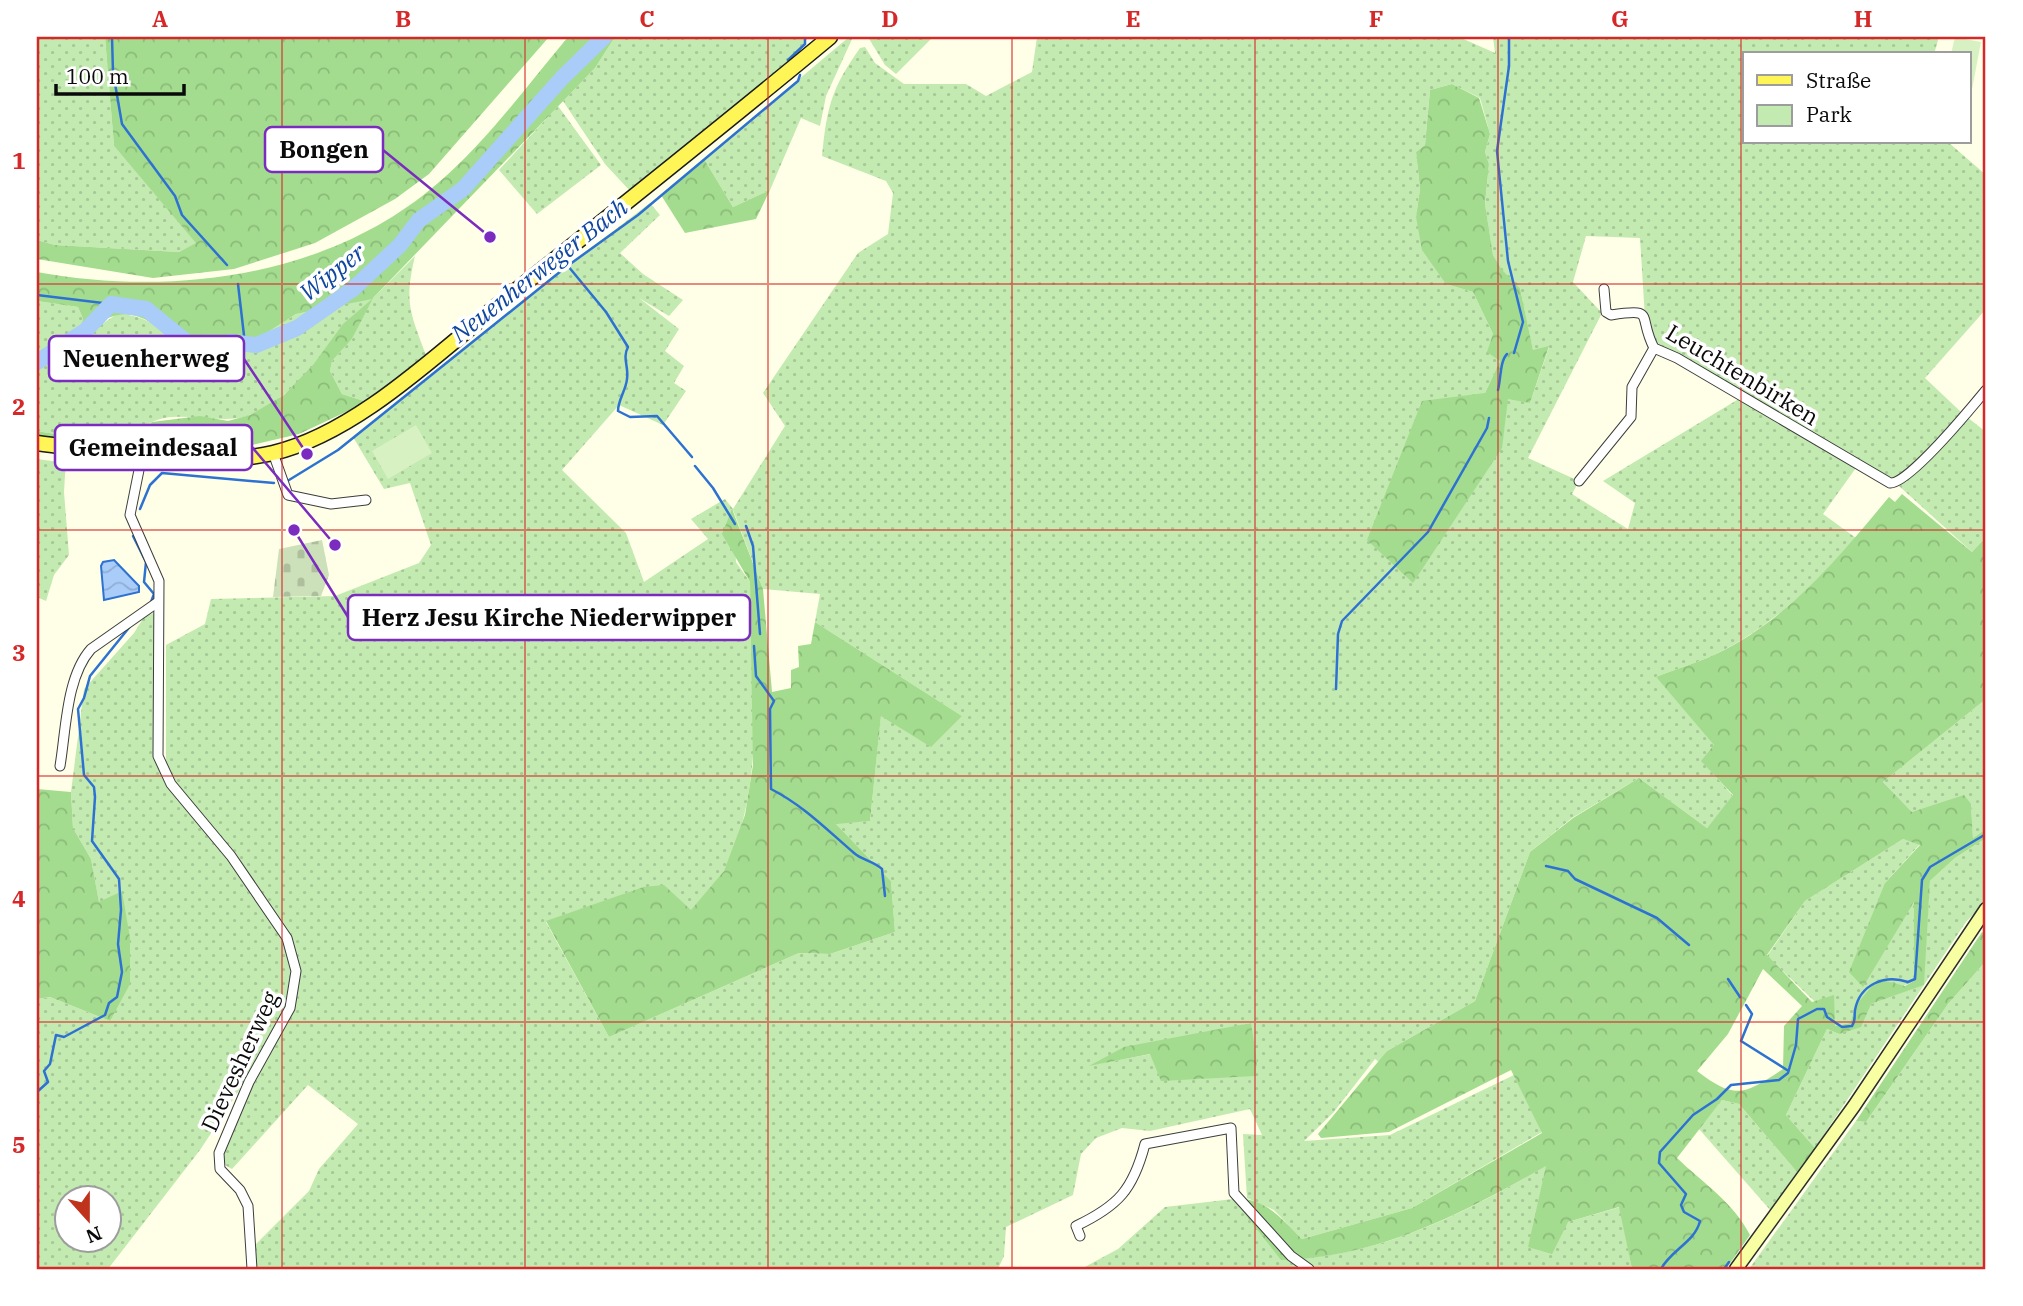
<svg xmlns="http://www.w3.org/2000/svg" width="2023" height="1306" font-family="'IBM Plex Serif',serif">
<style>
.green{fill:url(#green-dots);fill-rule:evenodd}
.forest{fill:url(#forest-crowns);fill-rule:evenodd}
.cemetery{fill:url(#cemetery-stones)}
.pitch{fill:#d8f1c2}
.water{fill:url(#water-waves);stroke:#2d72d3;stroke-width:2}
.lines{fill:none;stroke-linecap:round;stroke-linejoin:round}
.stream{stroke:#2d72d3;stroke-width:2.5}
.river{stroke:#a9ccf9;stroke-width:16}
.street-casing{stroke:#3d3d3d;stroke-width:11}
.secondary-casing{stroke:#2c2c2c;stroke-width:15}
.primary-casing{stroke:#1b1b1b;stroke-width:17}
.street{stroke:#fff;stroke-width:9}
.secondary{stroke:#f8ffa2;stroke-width:12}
.primary{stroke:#fff557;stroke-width:14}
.grid{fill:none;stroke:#d62828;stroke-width:2;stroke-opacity:0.55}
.labels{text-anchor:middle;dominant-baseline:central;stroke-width:7;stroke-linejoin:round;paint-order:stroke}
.street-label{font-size:23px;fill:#0a0a0a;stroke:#fff}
.water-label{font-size:24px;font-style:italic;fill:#0f46a0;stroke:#fff}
.leader{fill:none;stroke:#7b2cbf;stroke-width:2.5}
.callout-dot{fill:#7b2cbf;stroke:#fff;stroke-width:2.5}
.callout{fill:#fff;stroke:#7b2cbf;stroke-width:2.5}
.callout-label{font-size:24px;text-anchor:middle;font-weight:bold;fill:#0a0a0a}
.neatline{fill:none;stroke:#d62828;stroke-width:2.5}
.grid-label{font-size:23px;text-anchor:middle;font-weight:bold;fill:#d62828}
</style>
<defs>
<pattern id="green-dots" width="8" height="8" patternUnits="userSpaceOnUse" patternTransform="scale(1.75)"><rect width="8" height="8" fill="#c3eab0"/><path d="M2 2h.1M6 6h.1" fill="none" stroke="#a6c796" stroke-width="1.8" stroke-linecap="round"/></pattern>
<pattern id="forest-crowns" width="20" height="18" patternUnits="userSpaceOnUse" patternTransform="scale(1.75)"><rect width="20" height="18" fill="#a3dc8e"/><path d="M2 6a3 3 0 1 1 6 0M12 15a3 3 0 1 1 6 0" fill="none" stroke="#8bbb79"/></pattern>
<pattern id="cemetery-stones" width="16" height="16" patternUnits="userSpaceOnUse" patternTransform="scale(1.75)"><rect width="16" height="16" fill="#cce0b9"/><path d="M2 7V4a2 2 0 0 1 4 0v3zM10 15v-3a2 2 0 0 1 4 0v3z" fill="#aebf9e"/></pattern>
<pattern id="water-waves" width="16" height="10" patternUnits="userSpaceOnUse" patternTransform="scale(1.75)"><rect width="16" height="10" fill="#a9ccf9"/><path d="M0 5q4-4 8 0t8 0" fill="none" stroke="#90aed4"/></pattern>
</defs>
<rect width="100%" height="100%" fill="#ffffe7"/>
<!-- green -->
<g class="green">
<polygon points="37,37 105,37 114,146 197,243 179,252 55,245 37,240"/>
<polygon points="615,37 808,37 798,55 630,191 605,164 563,101 595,68"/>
<polygon points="849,37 853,37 826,96 820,126 801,118 770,190 733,207 704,159"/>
<polygon points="868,37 933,37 896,74 885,65"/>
<path d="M1037,37H1459L1495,53L1493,37H1939L1934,54H1745V142H1948L1986,175V309L1925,378L1961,412L1906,473L1895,478L1884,475L1657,346L1645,318L1640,238L1586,236L1573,282L1602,313L1528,458L1579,481L1572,494L1628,529L1635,503L1603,481L1742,397L1858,465L1823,514L1856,538C1816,583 1772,627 1716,654C1697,663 1676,669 1656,677L1715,745L1702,761L1733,796L1707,828L1639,778L1572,818L1530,852L1475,1001L1387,1051L1379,1062L1375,1059L1333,1113L1304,1141L1390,1135L1514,1075L1542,1132L1412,1208L1302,1239L1274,1210L1247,1198L1243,1134L1262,1135L1250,1109L1150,1131L1122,1128L1096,1138L1081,1154L1073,1195L1006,1227L1004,1256L998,1269H258L252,1248L309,1191L319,1169L358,1124L308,1085L232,1169L223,1164L227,1136L292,1010L299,970L290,938L174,782L166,762V645L205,624L211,599L335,596L419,563L431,545L410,483L384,489L353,437L566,267L650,203L660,215L620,253L643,274L683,300L669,316L639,298L679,329L665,351L684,366L674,383L686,391L663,425L619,405L562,470L626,533L644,582L708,539L691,519L725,499L733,509L785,426L763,393L858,253L888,234L893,193L886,181L822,156C827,107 831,89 860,48L865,47L875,63L904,84H966L986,96L1032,72ZM1452,84L1480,98L1490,134L1485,152L1489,164L1485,205L1493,255L1502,271L1520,288L1533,351L1549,347L1530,403L1485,393L1500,361L1493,334L1473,292L1446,284L1416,217L1420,189L1416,152L1425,145L1430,90ZM733,510L763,589L820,594L815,622L962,716L881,715L870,821L835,823L891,881L895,932L830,954L799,953L609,1037L546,922L643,887L691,911C702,898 718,884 725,869C767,786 753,673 750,582L736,562ZM1250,1023L1257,1061L1151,1054L1092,1065Z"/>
<polygon points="558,106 601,165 537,214 499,170"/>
<path d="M415,256C404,302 410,312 426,355L367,402L342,394L330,371L332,361L352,339L371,300C338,337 295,399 247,416C220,425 178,409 152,422C147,425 142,433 137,437L78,438L37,431V368L117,314C150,314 170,336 194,356L246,346L296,314L373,298Z"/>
<polygon points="37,301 78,307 83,319 81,330 37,356"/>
<polygon points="1967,417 1986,432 1986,537 1972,552 1899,486"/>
<polygon points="61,458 66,459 64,492 69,555 54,575 46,601 37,597 37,459 59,462"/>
<path d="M156,612L155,759L164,782L228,857L283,940L291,970L285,1007L246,1080L200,1150L108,1269H37V999L50,997L110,1021L122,891L99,903L91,859L73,828L71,792L84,689L134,633L144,617ZM66,1198H108V1240H66Z"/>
<polygon points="1986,699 1986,829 1973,838 1971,804 1912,812 1883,782"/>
<polygon points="1986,838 1986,901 1966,922 1815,1148 1786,1115 1827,1029 1839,1034 1871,1004 1923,985 1930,881 1955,858"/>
<polygon points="1903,839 1920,844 1885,883 1892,934 1915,901 1915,981 1856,1005 1850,1023 1834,1026 1832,1018 1767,956 1805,901"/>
<polygon points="1986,961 1986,1269 1749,1269 1856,1121 1866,1122 1948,1004"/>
<polygon points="1722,1100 1739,1104 1797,1172 1771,1211 1699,1129"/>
<path d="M1547,1165L1568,1222L1620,1207L1632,1269H1081L1118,1249L1165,1207L1233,1199L1281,1259C1378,1258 1465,1213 1547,1165Z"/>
</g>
<!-- forest -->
<g class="forest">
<polygon points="105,37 549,37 429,174 395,199 315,243 234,269 153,278 37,259 37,240 55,245 179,252 196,243 114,146"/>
<path d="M568,37H615L595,68L373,298L352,339L332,361L330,371L342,394L367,402L299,434L248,446L231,443L207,447L195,453L144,451L37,437V431L78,438L137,437L152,422L200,416L228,421L250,415L284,395L313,365L343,324L372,299L296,314L246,346L194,356C169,336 140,302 106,319L95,314L81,330L83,319L78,307L37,301V272C173,297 330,277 438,183C487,141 526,87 568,37Z"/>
<polygon points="1452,84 1479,98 1490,134 1485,152 1489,164 1485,204 1493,255 1502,270 1520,288 1533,350 1549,346 1530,403 1508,399 1502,448 1413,583 1367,540 1422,401 1485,393 1500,361 1487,352 1493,334 1473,292 1446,284 1422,250 1416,217 1420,189 1416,152 1425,145 1430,90"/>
<polygon points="704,159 733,207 770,190 756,219 685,233 661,195"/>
<path d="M1902,494L1972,552L1986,537V699L1883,782L1912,812L1964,795L1971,804L1973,838L1986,829V838L1955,858L1930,881L1924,985L1871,1004L1861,1027L1839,1034L1827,1029L1786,1115L1815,1148L1797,1172L1739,1104L1722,1100L1677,1158C1703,1183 1733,1202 1750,1235L1726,1269H1632L1619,1207L1568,1222L1552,1254L1528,1247L1546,1166C1464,1213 1378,1258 1281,1260L1233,1199C1264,1196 1282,1219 1302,1239L1412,1208L1542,1133L1511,1070L1389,1132L1321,1138L1318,1134L1387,1051L1475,1001L1530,852L1573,818L1639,778L1707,828L1733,795L1701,761L1714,745L1656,677C1676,669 1697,663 1716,654C1788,620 1839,557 1889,497L1895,502ZM1903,839L1920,845L1885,883L1849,972L1863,987L1914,902V981L1905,986L1878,979L1856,1005L1850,1023L1835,1026L1834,995L1812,1002L1767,955L1805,901ZM1763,969L1802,1006L1784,1026L1783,1069C1745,1094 1736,1101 1697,1071L1728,1034Z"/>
<polygon points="732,509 763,589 772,692 791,688 791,670 799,667 798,646 811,644 815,622 962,716 931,747 881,716 870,821 836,824 891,881 895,932 830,954 799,953 609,1037 546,921 643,887 664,885 691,910 724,871 745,815 753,765 750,582 722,534"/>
<polygon points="37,789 71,792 73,828 91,859 99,902 122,891 130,938 130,984 110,1021 50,997 37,999"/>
<polygon points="1982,932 1986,935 1986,961 1948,1004 1866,1122 1856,1121"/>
<polygon points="1251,1023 1257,1061 1255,1076 1161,1081 1150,1054 1089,1066 1124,1047"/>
</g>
<!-- cemetery -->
<polygon class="cemetery" points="322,540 329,575 321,596 273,597 279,549"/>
<!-- pitch -->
<g class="pitch">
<polygon points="1955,37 1981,42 1969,105 1969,54 1951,54"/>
<polygon points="416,425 432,453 388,479 372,451"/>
</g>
<!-- water -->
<polygon class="water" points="114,560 139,586 139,592 104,600 101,566 103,562"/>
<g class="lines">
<!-- stream -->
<g class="stream">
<polyline points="112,37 113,72 122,124 175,196 182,215 227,265"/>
<polyline points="1509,37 1509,66 1497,151 1508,261 1523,322 1514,353"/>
<polyline points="788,60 805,44 805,37"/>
<path d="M568,266L606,312L628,347C622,358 629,367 627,379C626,390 618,400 618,411L630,417L657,416L692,457"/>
<polyline points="238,284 245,344"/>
<polyline points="37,295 111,304"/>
<path d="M1498,390C1501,378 1500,361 1507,354"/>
<polyline points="695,466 713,488 735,524"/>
<polyline points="289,480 338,450 566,267 638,215 798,81 800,75"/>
<polyline points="140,509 150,485 162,473 274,483"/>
<polyline points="746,526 753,546 760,634"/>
<polyline points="133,536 146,562 144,582 154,594 151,602"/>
<path d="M754,646L756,676L774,701L770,709L771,789C804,806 826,829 854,853C862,860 873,861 882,869L885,896"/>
<polyline points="1336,689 1338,634 1342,621 1428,532 1487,428 1489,418"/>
<polyline points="1546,866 1568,871 1575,879 1657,918 1689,945"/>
<polyline points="1728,979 1740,997"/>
<polyline points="1746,1005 1752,1014 1741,1041 1787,1070"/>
<polyline points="37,1092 48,1082 44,1071 50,1064 56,1035 64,1037 105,1015 109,1003 117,997 122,972 118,944 121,910 119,879 92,841 95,797 94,787 84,775 78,709 84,698 90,676 132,624"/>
<path d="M1661,1269C1671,1250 1695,1242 1700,1221L1684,1212L1681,1205L1686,1194L1659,1163L1660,1152L1693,1115L1717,1099L1731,1085L1779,1080L1788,1073L1796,1045L1798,1019L1817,1009H1824L1827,1017L1842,1027L1852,1026C1856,1020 1854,1017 1855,1010C1860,984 1885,974 1908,982L1915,979L1922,880L1930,867L1986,834"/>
<polyline points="1724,1269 1729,1262"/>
</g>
<!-- river -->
<polyline class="river" points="37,362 85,331 111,304 146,309 189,344 204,351 230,342 256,345 297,328 353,289 400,245 419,220 463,189 562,78 604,37"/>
<defs>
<g id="street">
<path d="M1604,289L1606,312L1611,315C1657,308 1637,315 1654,348L1677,358L1890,483C1908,485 1972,407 1986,390"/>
<polyline points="273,453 288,495 331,504 366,500"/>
<polyline points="142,455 130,515 159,581 158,756 171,784 231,856 287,938 296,971 290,1008 249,1082 219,1153 220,1169 240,1190 248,1206 252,1269"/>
<polyline points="1579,481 1631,417 1632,387 1654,348"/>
<path d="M60,766C66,731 66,677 91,649L158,602"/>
<path d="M1080,1236L1076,1226C1118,1206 1133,1190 1145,1144L1231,1128L1234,1193L1291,1256L1309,1269"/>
</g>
<polyline id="secondary" points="1736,1269 1854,1106 1986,909"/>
<path id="primary" d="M37,443C114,453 196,470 273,453C358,433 441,350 509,296C617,210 724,125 830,37"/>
</defs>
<!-- street casing -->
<use href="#street" class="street-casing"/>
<!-- secondary casing -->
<use href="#secondary" class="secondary-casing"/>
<!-- primary casing -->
<use href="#primary" class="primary-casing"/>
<!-- street -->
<use href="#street" class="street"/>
<!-- secondary -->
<use href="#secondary" class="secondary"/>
<!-- primary -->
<use href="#primary" class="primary"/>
</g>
<!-- grid -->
<path class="grid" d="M282,37V1269M525,37V1269M768,37V1269M1012,37V1269M1255,37V1269M1498,37V1269M1741,37V1269M37,284H1986M37,530H1986M37,776H1986M37,1022H1986"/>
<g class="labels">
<!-- street labels -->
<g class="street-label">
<text transform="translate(1743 374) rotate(31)">Leuchtenbirken</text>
<text transform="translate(239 1061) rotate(-65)">Dievesherweg</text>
</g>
<!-- water labels -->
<g class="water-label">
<text transform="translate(539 270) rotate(-38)">Neuenherweger Bach</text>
<text transform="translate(332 272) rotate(-38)">Wipper</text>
</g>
</g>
<!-- callouts -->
<path class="leader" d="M490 237L383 150M307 454L244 359M335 545L252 447M294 530L348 617"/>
<g class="callout-dot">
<circle cx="490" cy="237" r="7"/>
<circle cx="307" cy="454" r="7"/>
<circle cx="335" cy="545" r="7"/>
<circle cx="294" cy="530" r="7"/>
</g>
<g class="callout">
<rect x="265" y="127" width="118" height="45" rx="7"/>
<rect x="49" y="336" width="195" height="45" rx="7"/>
<rect x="55" y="425" width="197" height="45" rx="7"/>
<rect x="348" y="595" width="402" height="45" rx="7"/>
</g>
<g class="callout-label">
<text x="324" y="158">Bongen</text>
<text x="146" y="367">Neuenherweg</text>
<text x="153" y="456">Gemeindesaal</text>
<text x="549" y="626">Herz Jesu Kirche Niederwipper</text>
</g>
<!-- border -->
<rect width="2023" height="1306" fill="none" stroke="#ffffff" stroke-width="77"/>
<!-- legend -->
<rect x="1743" y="52" width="228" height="91" fill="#ffffff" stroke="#9d9d9d" stroke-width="2"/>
<rect x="1757" y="75" width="35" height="10" fill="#fff557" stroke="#9d9d9d" stroke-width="2"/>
<text x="1806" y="88" font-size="21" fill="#0a0a0a">Straße</text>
<rect x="1757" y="105" width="35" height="21" fill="#c3eab0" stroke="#9d9d9d" stroke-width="2"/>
<text x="1806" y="122" font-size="21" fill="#0a0a0a">Park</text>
<!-- north arrow -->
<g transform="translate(88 1219) rotate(159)"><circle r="33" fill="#ffffff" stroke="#9d9d9d" stroke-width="2"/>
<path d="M0-5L12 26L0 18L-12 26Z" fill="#bf331d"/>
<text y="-10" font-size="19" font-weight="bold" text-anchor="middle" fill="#0a0a0a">N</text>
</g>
<!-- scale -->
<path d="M56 84v10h128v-10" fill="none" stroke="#0a0a0a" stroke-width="3.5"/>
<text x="66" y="84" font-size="21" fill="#0a0a0a" stroke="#ffffff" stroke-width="5" paint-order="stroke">100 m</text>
<rect x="38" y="38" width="1946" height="1230" class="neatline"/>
<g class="grid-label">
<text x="160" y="27">A</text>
<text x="403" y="27">B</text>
<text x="647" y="27">C</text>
<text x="890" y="27">D</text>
<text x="1133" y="27">E</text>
<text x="1376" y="27">F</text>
<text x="1620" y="27">G</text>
<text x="1863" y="27">H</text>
<text x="19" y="169">1</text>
<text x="19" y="415">2</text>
<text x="19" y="661">3</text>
<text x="19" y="907">4</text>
<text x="19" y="1153">5</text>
</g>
</svg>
